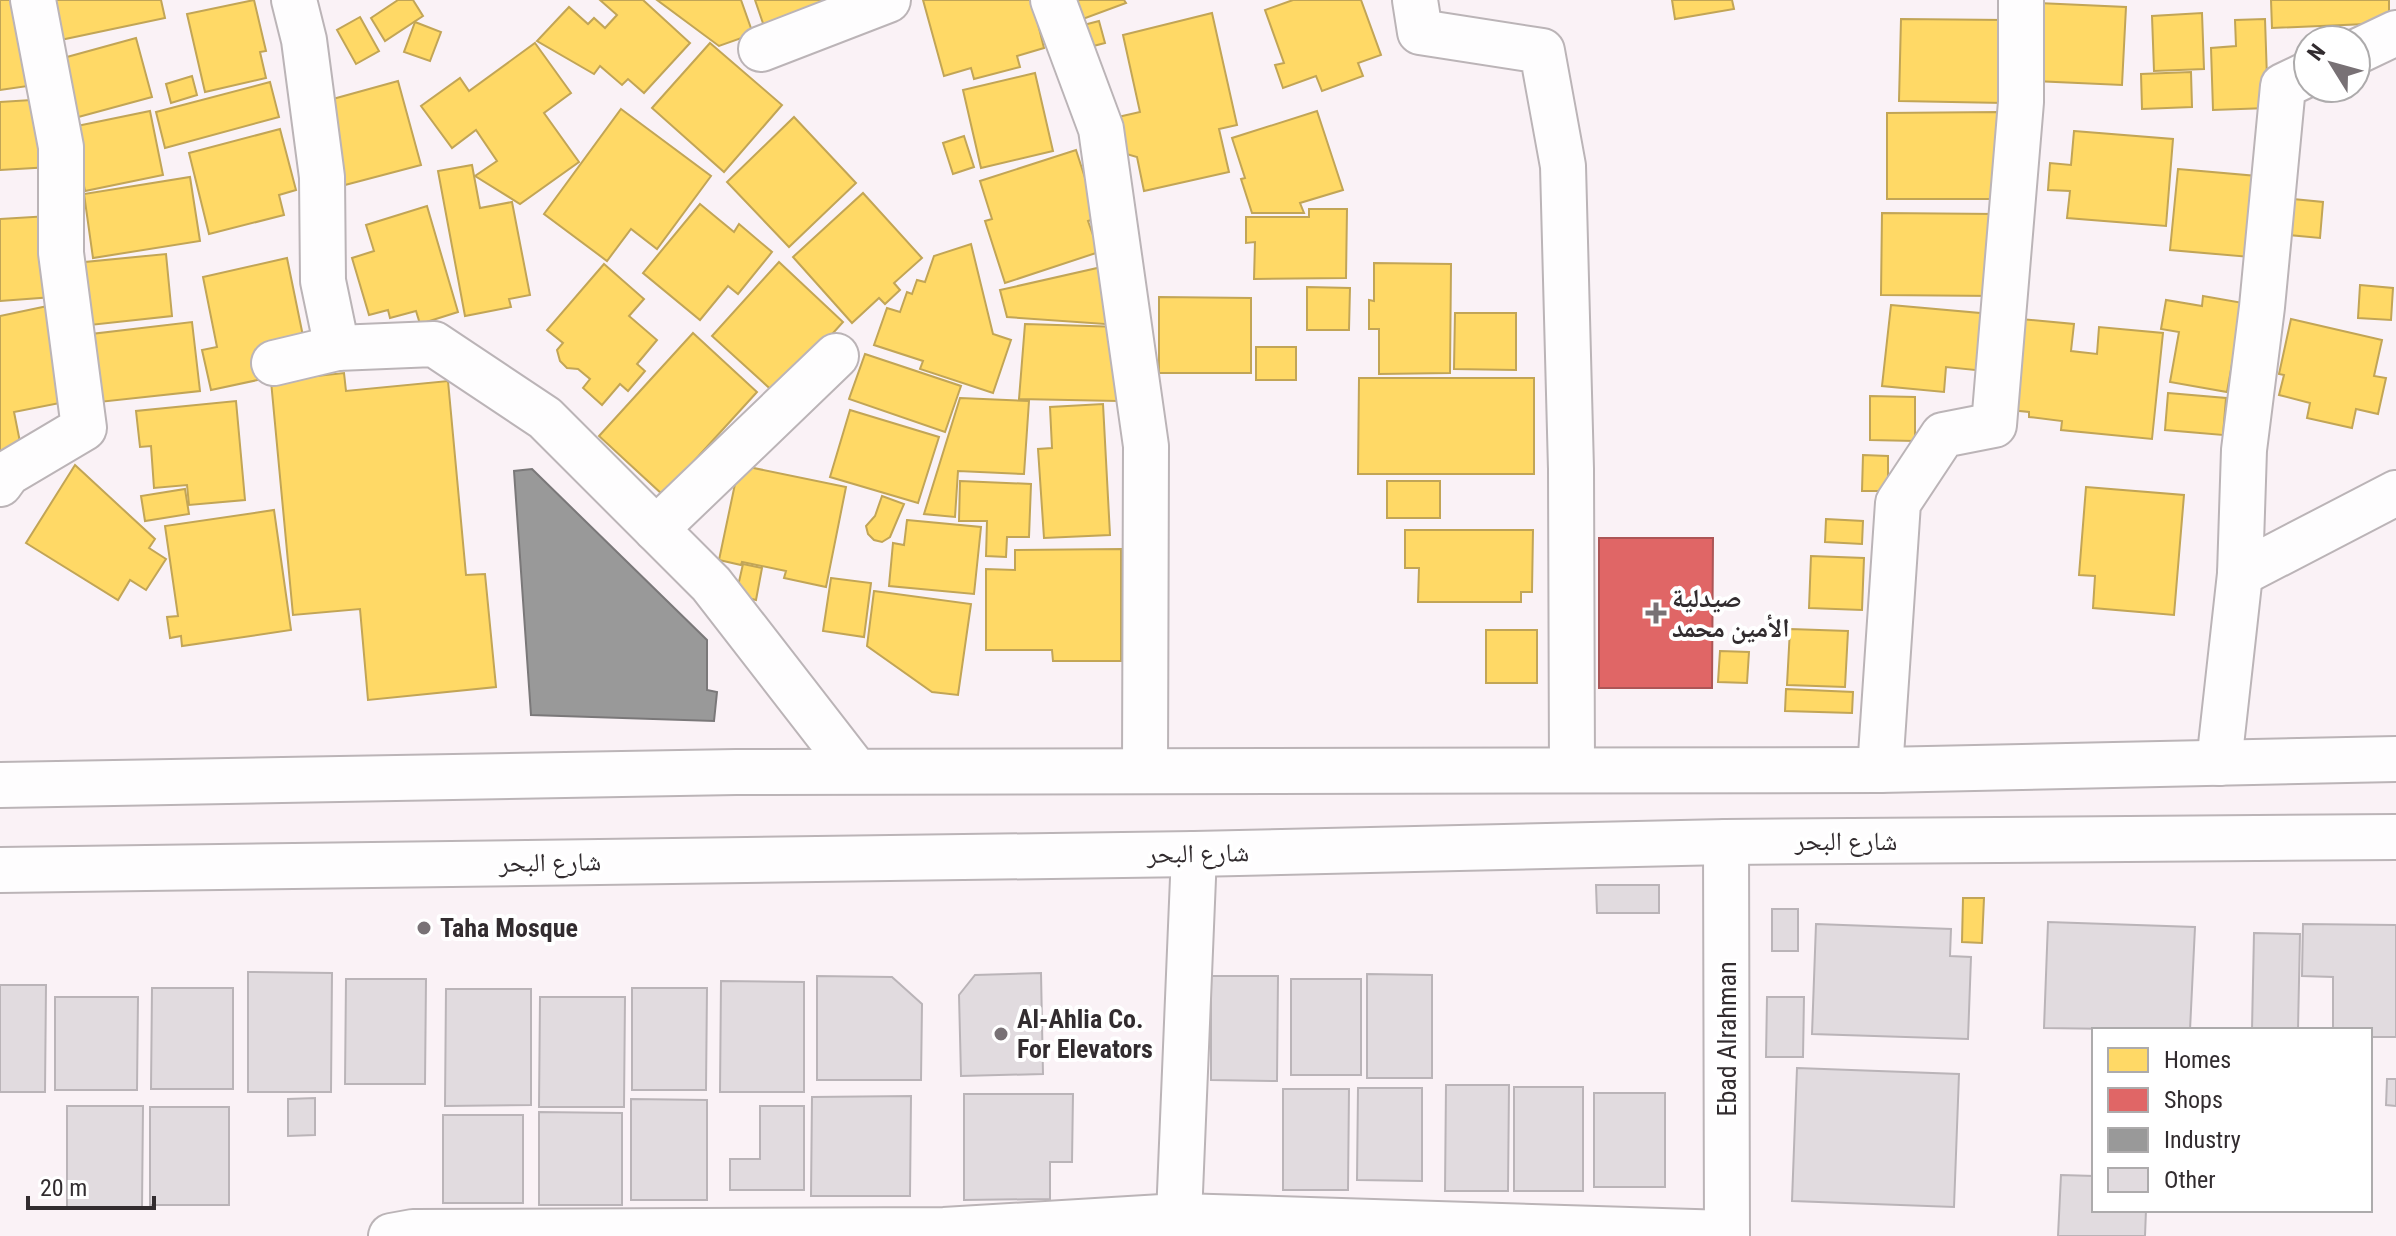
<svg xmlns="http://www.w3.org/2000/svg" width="2396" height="1236" font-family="'Roboto Condensed','Noto Naskh Arabic',sans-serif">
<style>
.homes{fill:#ffd966;stroke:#c2a556;stroke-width:2}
.shops{fill:#e06666;stroke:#ac5556;stroke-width:2}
.industry{fill:#999;stroke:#7a7879;stroke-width:2}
.building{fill:#e1dbdf;stroke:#bab4b8;stroke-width:2}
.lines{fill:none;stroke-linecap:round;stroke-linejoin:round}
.minor-casing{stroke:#bbb4b7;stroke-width:48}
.major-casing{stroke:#bbb4b7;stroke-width:48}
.minor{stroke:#fefdfe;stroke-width:44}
.major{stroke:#fefdfe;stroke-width:44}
.poi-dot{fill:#787175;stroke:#fff;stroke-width:3}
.labels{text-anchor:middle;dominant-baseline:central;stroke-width:8;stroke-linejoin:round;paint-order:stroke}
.poi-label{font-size:26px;font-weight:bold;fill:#322c2f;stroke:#fff;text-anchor:start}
.street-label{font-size:26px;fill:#322c2f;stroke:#fff}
</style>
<rect width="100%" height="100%" fill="#faf2f6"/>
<!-- homes -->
<g class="homes">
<polygon points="0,0 14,0 28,86 0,90"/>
<polygon points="43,0 161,0 165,18 51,42"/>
<polygon points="254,0 266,51 260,52 266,78 205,92 187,14"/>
<polygon points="398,0 413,0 423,16 385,41 371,18"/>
<polygon points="600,0 643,0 690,43 644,93 628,79 622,85 600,66 594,74 537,41 569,7 588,24 594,18 605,28 617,15"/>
<polygon points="657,0 741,0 753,34 719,46"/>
<polygon points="755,0 868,0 767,35"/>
<polygon points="923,0 1032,0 1044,48 1017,56 1020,67 974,79 971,68 944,76"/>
<polygon points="1064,0 1124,0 1126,3 1072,23"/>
<polygon points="1293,0 1361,0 1381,55 1358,63 1363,76 1322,91 1316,76 1283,88 1275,65 1284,63 1265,10"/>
<polygon points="1672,0 1732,0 1734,9 1675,19"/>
<polygon points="2271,0 2389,0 2389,23 2272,28"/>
<polygon points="2038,3 2126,7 2122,85 2034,81"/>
<polygon points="1212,13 1237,125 1219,129 1229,172 1144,191 1137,157 1116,151 1109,119 1140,112 1123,35"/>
<polygon points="2202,13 2204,69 2154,71 2152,16"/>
<polygon points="360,17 379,51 356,64 337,30"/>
<polygon points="1901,19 2006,20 2004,103 1899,101"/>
<polygon points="2265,19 2268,108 2213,110 2211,48 2236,46 2235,20"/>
<polygon points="1099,21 1105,43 1078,50 1072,28"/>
<polygon points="415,22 441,32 430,61 404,52"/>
<polygon points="136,38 152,97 71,119 56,60"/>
<polygon points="535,43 571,93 544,113 579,162 520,204 475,176 497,161 476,130 452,148 421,106 460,78 469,91"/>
<polygon points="710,43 782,105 724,172 652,108"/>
<polygon points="2191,72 2192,107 2142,109 2141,74"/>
<polygon points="1035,73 1053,151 981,168 963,90"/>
<polygon points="192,76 197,95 171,103 166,84"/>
<polygon points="398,81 421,165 345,185 322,102"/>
<polygon points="270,82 279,117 165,148 156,112"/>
<polygon points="47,99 51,167 0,170 0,102"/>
<polygon points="621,109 711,176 657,249 631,229 607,261 544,214"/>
<polygon points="150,111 163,175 85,191 72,127"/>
<polygon points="1317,111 1343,190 1300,203 1304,213 1252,213 1241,179 1245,178 1232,138"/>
<polygon points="1998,112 1998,199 1887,199 1887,113"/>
<polygon points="794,117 856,183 789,247 727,182"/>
<polygon points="280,129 296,190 279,195 284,215 209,234 189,153"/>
<polygon points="2074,131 2173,139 2166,226 2067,218 2070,191 2048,190 2050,163 2071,165"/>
<polygon points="964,136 974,167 953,174 943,143"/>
<polygon points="1076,150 1098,218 1088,221 1099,252 1005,283 985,221 992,219 980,181"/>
<polygon points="472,165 480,208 512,202 530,295 509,299 511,307 465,316 438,171"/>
<polygon points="2178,169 2257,176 2250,257 2170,250"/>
<polygon points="190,177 200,241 93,258 84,194"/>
<polygon points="863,193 922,258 894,283 900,290 885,304 879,298 852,323 793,257"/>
<polygon points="2293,199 2323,202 2320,238 2289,235"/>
<polygon points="700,204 734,232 739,224 772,252 738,294 728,286 700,320 643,273"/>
<polygon points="427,206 458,312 420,324 416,311 390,318 388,310 369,315 352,258 374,251 366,225"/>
<polygon points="1309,209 1347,209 1346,278 1254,279 1255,242 1246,243 1246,217 1309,217"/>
<polygon points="1882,213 1997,214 1996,296 1881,295"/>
<polygon points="49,216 53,297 0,301 0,219"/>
<polygon points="971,244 993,334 1011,340 993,393 920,369 923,361 874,345 887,308 900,312 907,292 912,294 917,280 925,282 934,256"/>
<polygon points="166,254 172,316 81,326 75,263"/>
<polygon points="287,258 304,341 267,378 211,390 202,350 217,347 203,277"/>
<polygon points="779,262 843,322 777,395 712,336"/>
<polygon points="1374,263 1451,264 1450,373 1379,374 1379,329 1369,329 1369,300 1374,301"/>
<polygon points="604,264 644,299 629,316 657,340 637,364 645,371 628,391 620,384 602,405 583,388 590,379 578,369 567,368 560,361 557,350 563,343 547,330"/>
<polygon points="1106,266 1119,325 1007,317 1000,290"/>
<polygon points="2360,285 2393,288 2391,320 2358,318"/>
<polygon points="1307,287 1350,288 1349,330 1307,330"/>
<polygon points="2203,296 2243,303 2227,392 2170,382 2179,332 2161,329 2166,300 2202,306"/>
<polygon points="1159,297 1251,298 1251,373 1159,373"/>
<polygon points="57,304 75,400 14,412 21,447 0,451 0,316"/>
<polygon points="1891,305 1991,314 1985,371 1946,367 1944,392 1882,386"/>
<polygon points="1455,313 1516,313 1516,370 1454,369"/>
<polygon points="2010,318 2074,324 2071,351 2097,354 2099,327 2163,333 2152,439 2061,430 2062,421 2029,417 2029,412 2000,409"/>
<polygon points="2291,319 2382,340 2374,376 2386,378 2378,414 2356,409 2352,428 2307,418 2310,403 2279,395 2284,375 2279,374"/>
<polygon points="192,322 200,391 90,403 83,335"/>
<polygon points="1025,324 1121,327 1118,401 1019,399"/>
<polygon points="693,333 757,392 663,495 599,436"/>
<rect x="1256" y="347" width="40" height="33"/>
<polygon points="865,354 961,386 945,432 849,399"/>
<polygon points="344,373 346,391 448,381 466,575 485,574 496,687 368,700 360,609 293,615 271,381"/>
<polygon points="1359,378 1534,378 1534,474 1358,474"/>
<polygon points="2168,393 2226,398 2223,435 2165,430"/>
<polygon points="1870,396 1915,397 1915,441 1870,440"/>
<polygon points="960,398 1029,401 1024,474 958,471 955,517 924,514"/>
<polygon points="236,401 245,500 189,505 187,485 154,488 151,446 140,447 136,411"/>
<polygon points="1103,404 1110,535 1044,538 1038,449 1052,448 1050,407"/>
<polygon points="850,410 939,437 918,503 830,477"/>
<polygon points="1863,455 1888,456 1888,491 1862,491"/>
<polygon points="75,465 155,539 149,548 166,559 146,590 130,580 118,600 26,543"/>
<polygon points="739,465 846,487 826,587 784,578 786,571 742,562 741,565 719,560"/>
<polygon points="960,481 1031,484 1029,537 1007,537 1006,557 986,556 987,521 959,521"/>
<rect x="1387" y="481" width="53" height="37"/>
<polygon points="2086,487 2184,495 2174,615 2093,608 2095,576 2079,575"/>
<polygon points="185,489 189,514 145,521 141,496"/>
<polygon points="882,496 904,504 890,537 882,542 874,540 868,534 866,526 875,516"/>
<polygon points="274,510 291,630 182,646 181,636 170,638 167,617 178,616 165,526"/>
<polygon points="1826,519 1863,521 1862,544 1825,542"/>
<polygon points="907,520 981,527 974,594 889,586 893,543 904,545"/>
<polygon points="1405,530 1533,530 1532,592 1521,592 1521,602 1418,602 1419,568 1405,568"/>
<polygon points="1121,549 1121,661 1053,661 1052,650 986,650 986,569 1015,570 1015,550"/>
<polygon points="1811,556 1864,558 1862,610 1809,608"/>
<polygon points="743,564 762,568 756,600 736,595"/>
<polygon points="831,578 871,583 864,637 823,631"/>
<polygon points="874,591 971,604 958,695 932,692 867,646"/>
<polygon points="1790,629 1848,631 1845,687 1787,685"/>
<rect x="1486" y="630" width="51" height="53"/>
<polygon points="1720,651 1749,652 1747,683 1718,682"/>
<polygon points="1786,689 1853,692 1852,713 1785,711"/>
<polygon points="1963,898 1984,898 1982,943 1962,942"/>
</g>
<!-- shops -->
<polygon class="shops" points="1599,538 1713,538 1712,688 1599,688"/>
<!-- industry -->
<polygon class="industry" points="532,469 707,640 707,690 717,692 714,721 531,715 514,471"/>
<!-- building -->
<g class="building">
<polygon points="1596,885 1659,885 1659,913 1597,913"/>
<rect x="1772" y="909" width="26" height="42"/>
<polygon points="2048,922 2195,927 2190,1030 2044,1028"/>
<polygon points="1816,924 1951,929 1950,956 1971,957 1968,1039 1812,1034"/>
<polygon points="2303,924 2396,925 2396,1037 2370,1037 2370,1030 2333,1030 2333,977 2302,976"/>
<polygon points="2254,933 2300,934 2298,1030 2252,1030"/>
<polygon points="248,972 332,973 331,1092 248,1092"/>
<polygon points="1041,973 1043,1074 961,1076 959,995 975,975"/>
<polygon points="1367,974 1432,975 1432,1078 1367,1078"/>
<polygon points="817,976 892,977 922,1004 921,1080 817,1080"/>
<polygon points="1211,976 1278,976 1277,1081 1211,1080"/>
<polygon points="346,979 426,979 425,1084 345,1084"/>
<rect x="1291" y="979" width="70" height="96"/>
<polygon points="721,981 804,982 804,1092 720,1092"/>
<polygon points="0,985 46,985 45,1092 0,1092"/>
<polygon points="152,988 233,988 233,1089 151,1089"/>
<polygon points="632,988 707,988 706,1090 632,1090"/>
<polygon points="446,989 531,989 531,1105 445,1106"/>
<polygon points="55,997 138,997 137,1090 55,1090"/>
<polygon points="540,997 625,997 624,1107 539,1107"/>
<polygon points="1767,997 1804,997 1803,1057 1766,1057"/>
<polygon points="1797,1068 1959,1074 1954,1207 1792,1201"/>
<polygon points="2387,1079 2396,1079 2396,1106 2386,1105"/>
<polygon points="1446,1085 1509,1085 1508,1191 1445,1191"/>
<rect x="1514" y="1087" width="69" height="104"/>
<polygon points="1358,1088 1422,1088 1422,1181 1357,1180"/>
<polygon points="1283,1089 1349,1089 1348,1190 1283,1190"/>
<rect x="1594" y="1093" width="71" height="94"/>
<polygon points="964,1094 1073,1094 1072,1162 1050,1162 1050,1199 964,1200"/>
<polygon points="911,1096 910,1196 811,1196 812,1097"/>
<polygon points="315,1098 315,1135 288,1136 288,1099"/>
<polygon points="631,1099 707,1100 707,1200 631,1200"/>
<polygon points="67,1106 143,1106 142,1209 67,1209"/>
<polygon points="760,1106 804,1106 804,1190 730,1190 730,1159 760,1159"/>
<rect x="150" y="1107" width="79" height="98"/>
<polygon points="539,1112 622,1113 622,1205 539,1205"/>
<rect x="443" y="1115" width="80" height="88"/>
<polygon points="2061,1175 2094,1176 2094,1210 2146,1210 2145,1236 2058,1236"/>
</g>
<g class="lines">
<defs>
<g id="minor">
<polyline points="294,0 304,40 322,177 323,281 337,348 434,344 545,418 711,584 856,771"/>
<polyline points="1053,0 1101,129 1146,446 1145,771"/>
<polyline points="1415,0 1420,32 1542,51 1563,166 1571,469 1572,770"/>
<polyline points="761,49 888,0"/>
<polyline points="2356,52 2396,33"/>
<polyline points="274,363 337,348"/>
<polyline points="0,484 8,473 84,428 61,253 61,147 33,0"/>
<polyline points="656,529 836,356"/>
<polyline points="2240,574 2396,493"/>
<polyline points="2219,763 2240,574 2244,450 2262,307 2283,86 2308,74"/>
<polyline points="1880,770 1898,503 1943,435 1994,425 2021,102 2021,0"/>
<polyline points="1726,842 1727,1236"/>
<polyline points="1179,1216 1194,854"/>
<polyline points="391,1236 413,1232 944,1230 1179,1216 1727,1233"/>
</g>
<g id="major">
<polyline points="0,785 736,772 1880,770 2396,759"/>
<polyline points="0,870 1194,854 1726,842 2396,837"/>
</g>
</defs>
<!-- minor casing -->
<use href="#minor" class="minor-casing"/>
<!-- major casing -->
<use href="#major" class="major-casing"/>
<!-- minor -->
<use href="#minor" class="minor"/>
<!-- major -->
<use href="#major" class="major"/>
</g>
<!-- markers -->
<g class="poi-dot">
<path d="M1652 601h8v8h8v8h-8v8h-8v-8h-8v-8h8z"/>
<circle cx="424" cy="928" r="8"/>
<circle cx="1001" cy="1034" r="8"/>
</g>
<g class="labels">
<!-- poi labels -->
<g class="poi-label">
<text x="1672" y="598">صيدلية<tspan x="1672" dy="30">الأمين محمد</tspan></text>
<text x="440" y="928">Taha Mosque</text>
<text x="1017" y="1019">Al-Ahlia Co.<tspan x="1017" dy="30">For Elevators</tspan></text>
</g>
<!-- street labels -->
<g class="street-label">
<text x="1846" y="841">شارع البحر</text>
<text transform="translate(1198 853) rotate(-1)">شارع البحر</text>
<text transform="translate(550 862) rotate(-1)">شارع البحر</text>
<text transform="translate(1727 1039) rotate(-90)">Ebad Alrahman</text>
</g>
</g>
<!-- legend -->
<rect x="2092" y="1028" width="280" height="184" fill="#ffffff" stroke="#adabac" stroke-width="2"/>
<rect x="2108" y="1048" width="40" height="24" fill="#ffd966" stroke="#adabac" stroke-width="2"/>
<text x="2164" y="1068" font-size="24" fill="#322c2f">Homes</text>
<rect x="2108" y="1088" width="40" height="24" fill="#e06666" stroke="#adabac" stroke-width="2"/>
<text x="2164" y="1108" font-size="24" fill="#322c2f">Shops</text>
<rect x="2108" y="1128" width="40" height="24" fill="#999999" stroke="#adabac" stroke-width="2"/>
<text x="2164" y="1148" font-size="24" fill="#322c2f">Industry</text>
<rect x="2108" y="1168" width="40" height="24" fill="#e1dbdf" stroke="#adabac" stroke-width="2"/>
<text x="2164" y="1188" font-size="24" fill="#322c2f">Other</text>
<!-- north arrow -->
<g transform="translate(2332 64) rotate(307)"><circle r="38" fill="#ffffff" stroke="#adabac" stroke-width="2"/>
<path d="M0-6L14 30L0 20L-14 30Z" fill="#787175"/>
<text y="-12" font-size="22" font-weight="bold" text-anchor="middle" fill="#322c2f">N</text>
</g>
<!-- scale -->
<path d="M28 1196v12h126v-12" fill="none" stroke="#322c2f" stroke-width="4"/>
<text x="40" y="1196" font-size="24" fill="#322c2f" stroke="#ffffff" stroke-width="6" paint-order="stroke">20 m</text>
</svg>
